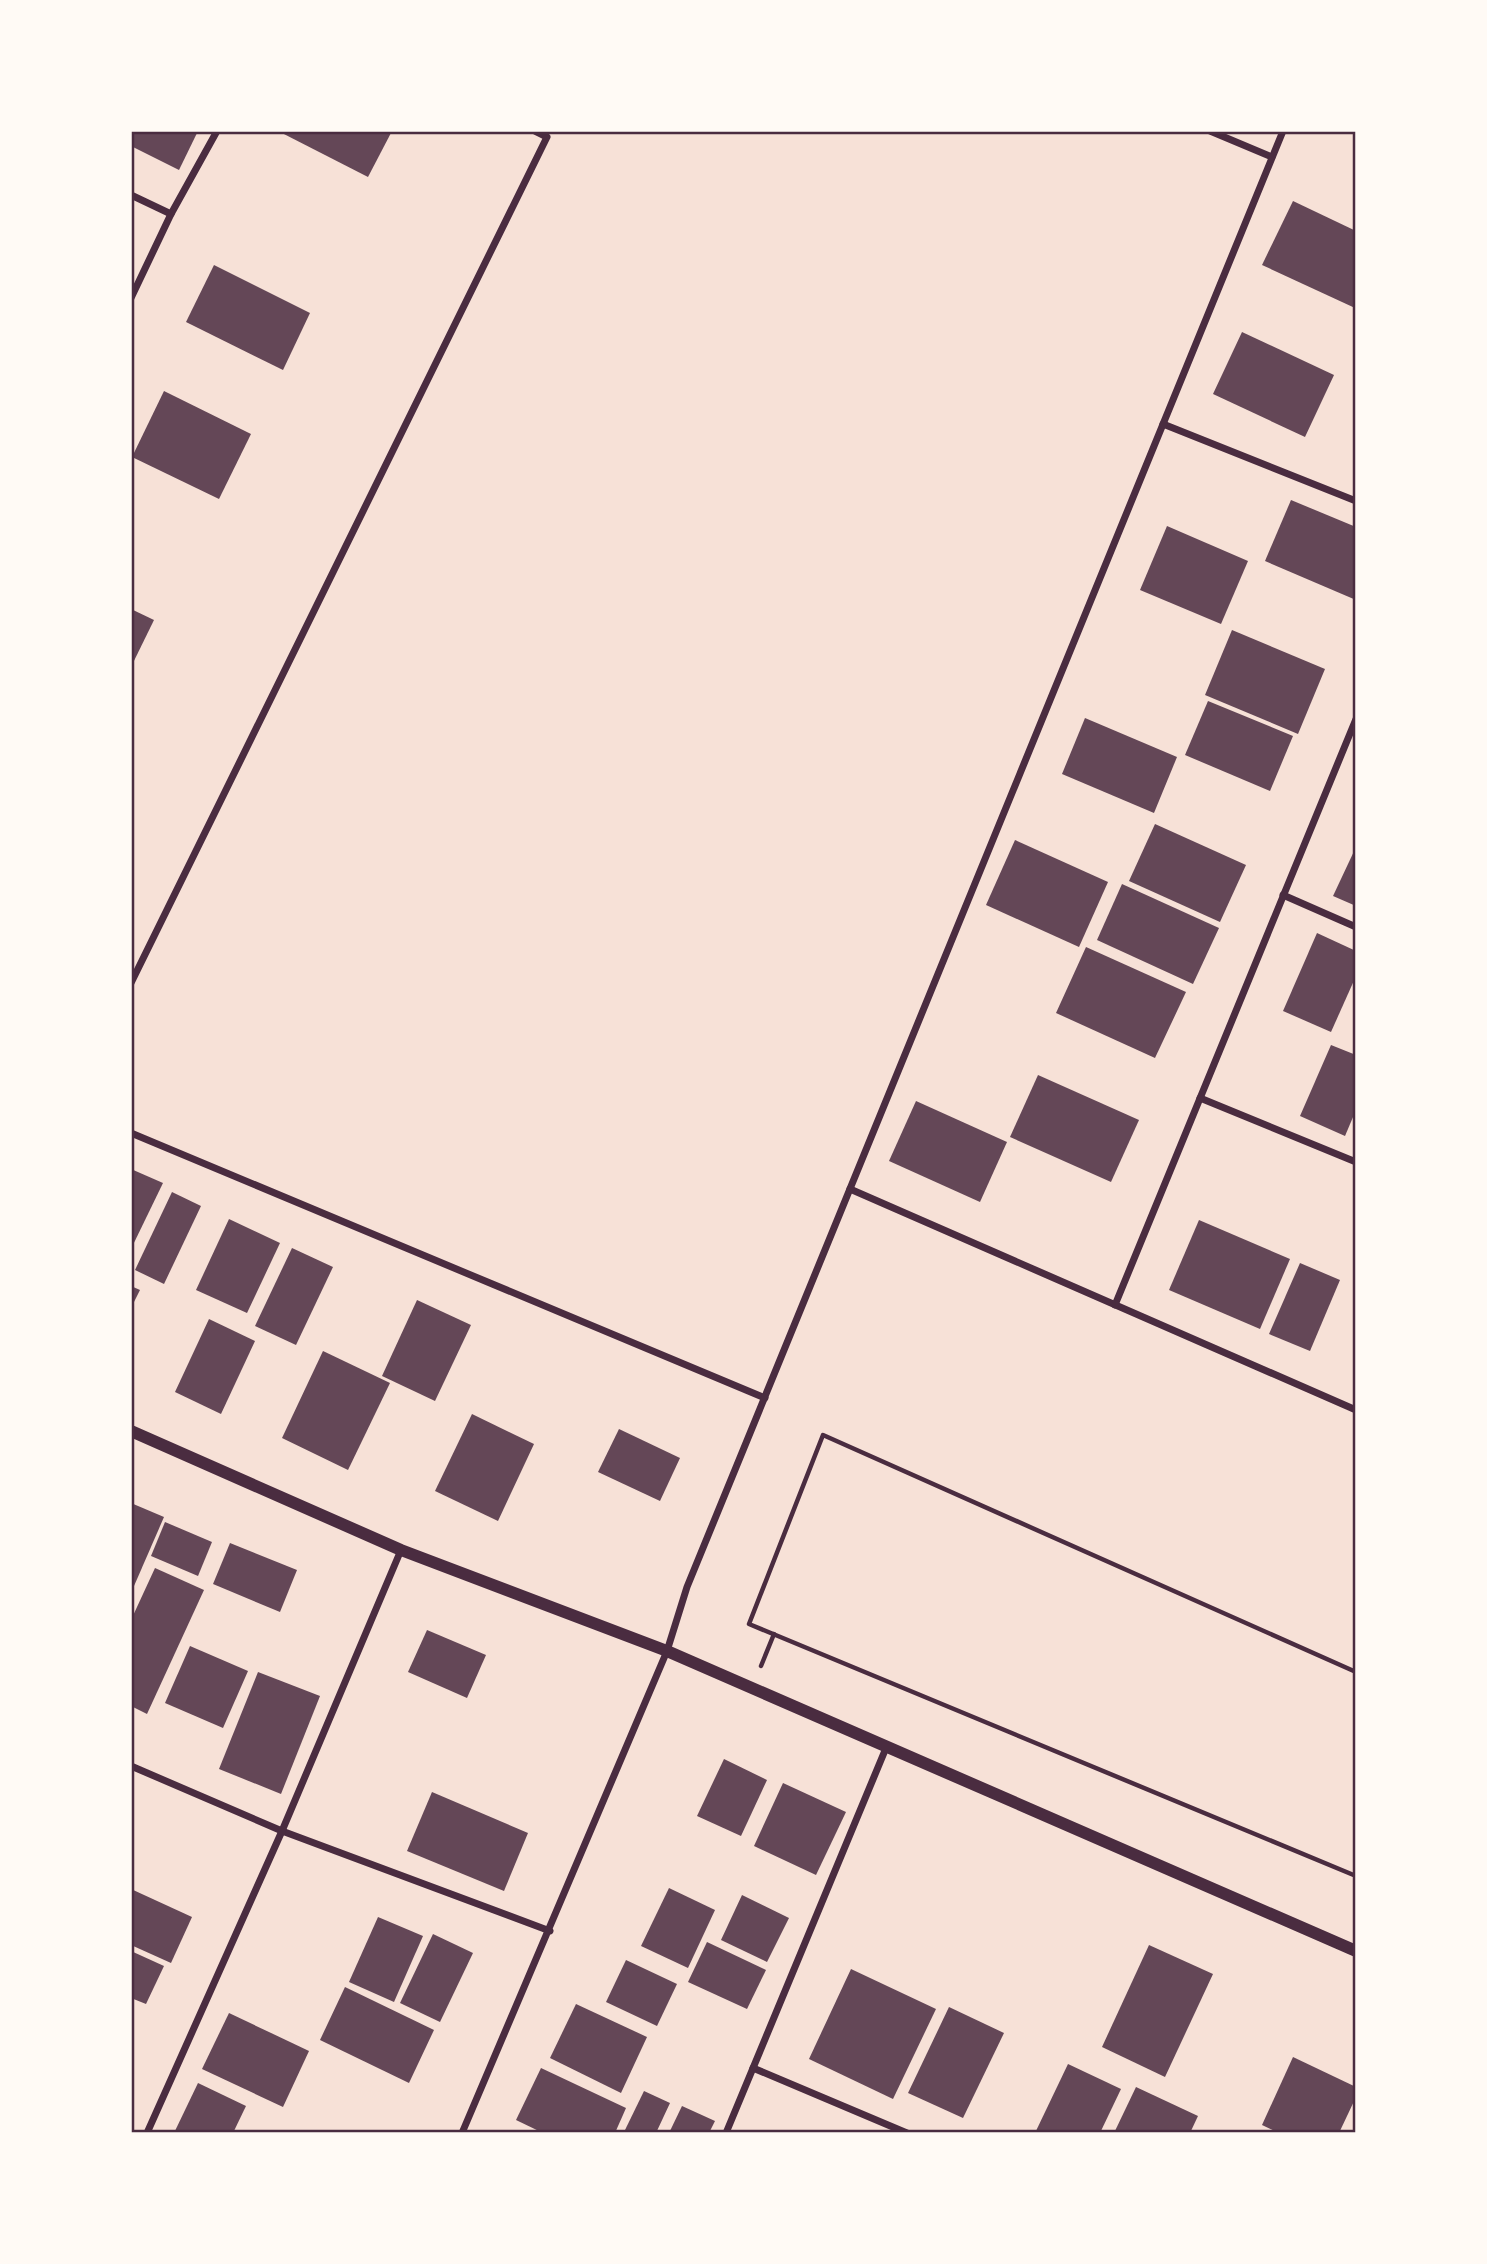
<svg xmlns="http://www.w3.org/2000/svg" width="1487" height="2264" font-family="Mulish,sans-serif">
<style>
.building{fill:#644757}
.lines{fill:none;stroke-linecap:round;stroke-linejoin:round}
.path{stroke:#4a2c40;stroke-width:4.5}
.minor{stroke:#4a2c40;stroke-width:7}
.tertiary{stroke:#4a2c40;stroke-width:12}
.neatline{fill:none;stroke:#4a2c40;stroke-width:2.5}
</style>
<rect width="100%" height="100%" fill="#f7e1d7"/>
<!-- building -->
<g class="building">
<polygon points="131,131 198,131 179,170 131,146"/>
<polygon points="278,131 392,131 368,177"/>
<polygon points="1293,201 1356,231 1355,308 1262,265"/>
<polygon points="214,265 310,313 283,370 186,322"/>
<polygon points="1242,332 1334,375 1305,437 1213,394"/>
<polygon points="164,391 251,434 219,499 132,457"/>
<polygon points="1291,500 1356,527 1356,600 1265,561"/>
<polygon points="1167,526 1248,561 1221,624 1140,590"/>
<polygon points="131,609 154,620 131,667"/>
<polygon points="1232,630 1325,669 1298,734 1205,695"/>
<polygon points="1208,701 1293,736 1270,791 1185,755"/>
<polygon points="1085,718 1177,757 1154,813 1062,774"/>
<polygon points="1155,824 1246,865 1220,922 1129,881"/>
<polygon points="1015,840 1108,882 1079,947 986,905"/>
<polygon points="1356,847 1356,906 1333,896"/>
<polygon points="1122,884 1219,928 1193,984 1097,940"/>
<polygon points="1317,933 1356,951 1356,976 1331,1032 1283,1011"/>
<polygon points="1086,947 1186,992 1155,1058 1056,1013"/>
<polygon points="1331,1045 1356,1055 1356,1110 1345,1136 1300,1116"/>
<polygon points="1038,1075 1139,1120 1111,1182 1010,1137"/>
<polygon points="916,1101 1007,1142 980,1202 889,1161"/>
<polygon points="131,1169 163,1183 131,1249"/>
<polygon points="172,1192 201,1206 164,1284 135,1270"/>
<polygon points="229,1219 280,1243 247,1313 196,1290"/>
<polygon points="1199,1220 1290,1259 1260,1329 1169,1290"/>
<polygon points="292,1248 333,1267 296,1345 255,1326"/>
<polygon points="1300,1263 1340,1280 1310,1351 1269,1334"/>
<polygon points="131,1286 140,1290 131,1308"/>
<polygon points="417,1300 471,1325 435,1401 382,1376"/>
<polygon points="209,1319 255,1341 221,1414 175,1392"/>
<polygon points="323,1351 390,1383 348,1470 282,1438"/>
<polygon points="472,1414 534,1444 498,1521 435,1491"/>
<polygon points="619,1429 680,1458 660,1501 598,1472"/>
<polygon points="131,1503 164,1517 131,1593"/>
<polygon points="165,1522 212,1542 198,1576 151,1556"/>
<polygon points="230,1543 297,1570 280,1612 213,1584"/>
<polygon points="155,1568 204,1590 147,1714 131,1706 131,1620"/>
<polygon points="427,1630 486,1655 467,1698 408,1672"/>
<polygon points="190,1646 248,1671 223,1728 165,1703"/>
<polygon points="258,1672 320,1696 281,1794 219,1769"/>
<polygon points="724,1759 767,1780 741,1836 697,1816"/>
<polygon points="783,1783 846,1812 816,1875 754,1846"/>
<polygon points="432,1792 528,1833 504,1891 407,1851"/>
<polygon points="669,1888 715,1910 688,1968 641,1946"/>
<polygon points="131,1889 192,1917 171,1963 131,1945"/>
<polygon points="742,1895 789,1918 767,1962 721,1940"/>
<polygon points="378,1917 423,1936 394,2002 349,1982"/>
<polygon points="433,1934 473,1953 440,2022 400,2003"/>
<polygon points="707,1942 766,1970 747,2009 688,1982"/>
<polygon points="1149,1945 1213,1974 1165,2077 1102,2047"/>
<polygon points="131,1951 164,1966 146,2004 131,1998"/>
<polygon points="626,1960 677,1984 657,2026 606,2002"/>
<polygon points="851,1969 936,2009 893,2099 809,2059"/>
<polygon points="345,1987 434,2030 409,2083 320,2040"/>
<polygon points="576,2004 647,2037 621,2093 550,2058"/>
<polygon points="949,2007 1004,2033 963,2118 908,2093"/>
<polygon points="229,2013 309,2051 283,2107 202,2069"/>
<polygon points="1293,2057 1356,2087 1356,2097 1339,2133 1279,2133 1262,2125"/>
<polygon points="1068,2064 1121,2089 1100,2133 1035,2133"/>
<polygon points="541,2068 626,2108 615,2133 543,2133 516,2120"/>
<polygon points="198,2083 246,2106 233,2133 174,2133"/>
<polygon points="1136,2087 1198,2116 1190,2133 1114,2133"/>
<polygon points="644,2091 670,2103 656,2133 631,2133 625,2130"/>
<polygon points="682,2106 715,2121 709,2133 669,2133"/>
</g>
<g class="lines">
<!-- path -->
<g class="path">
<polyline points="761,1666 774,1634"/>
<polyline points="1356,1672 823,1435 749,1624 1356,1876"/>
</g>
<!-- minor -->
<g class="minor">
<polyline points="1210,131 1272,157"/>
<polyline points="131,195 171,214"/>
<polyline points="131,298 171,214 217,131"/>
<polyline points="1163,424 1356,501"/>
<polyline points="1283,895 1356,927"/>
<polyline points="131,983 547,137 535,131"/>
<polyline points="1200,1098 1356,1162"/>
<polyline points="131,1133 765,1398"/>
<polyline points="850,1189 1356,1410"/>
<polyline points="1115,1305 1356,719"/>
<polyline points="131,1766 282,1831 550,1931"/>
<polyline points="753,2068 907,2133"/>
<polyline points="147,2133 282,1831 401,1550"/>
<polyline points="462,2133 667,1651 687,1587 1283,131"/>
<polyline points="726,2133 886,1748"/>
</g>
<!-- tertiary -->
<polyline class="tertiary" points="131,1431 401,1550 667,1651 1356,1951"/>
</g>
<!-- border -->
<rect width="1487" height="2264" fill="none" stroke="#fffaf5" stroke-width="266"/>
<rect x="133" y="133" width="1221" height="1998" class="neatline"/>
</svg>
